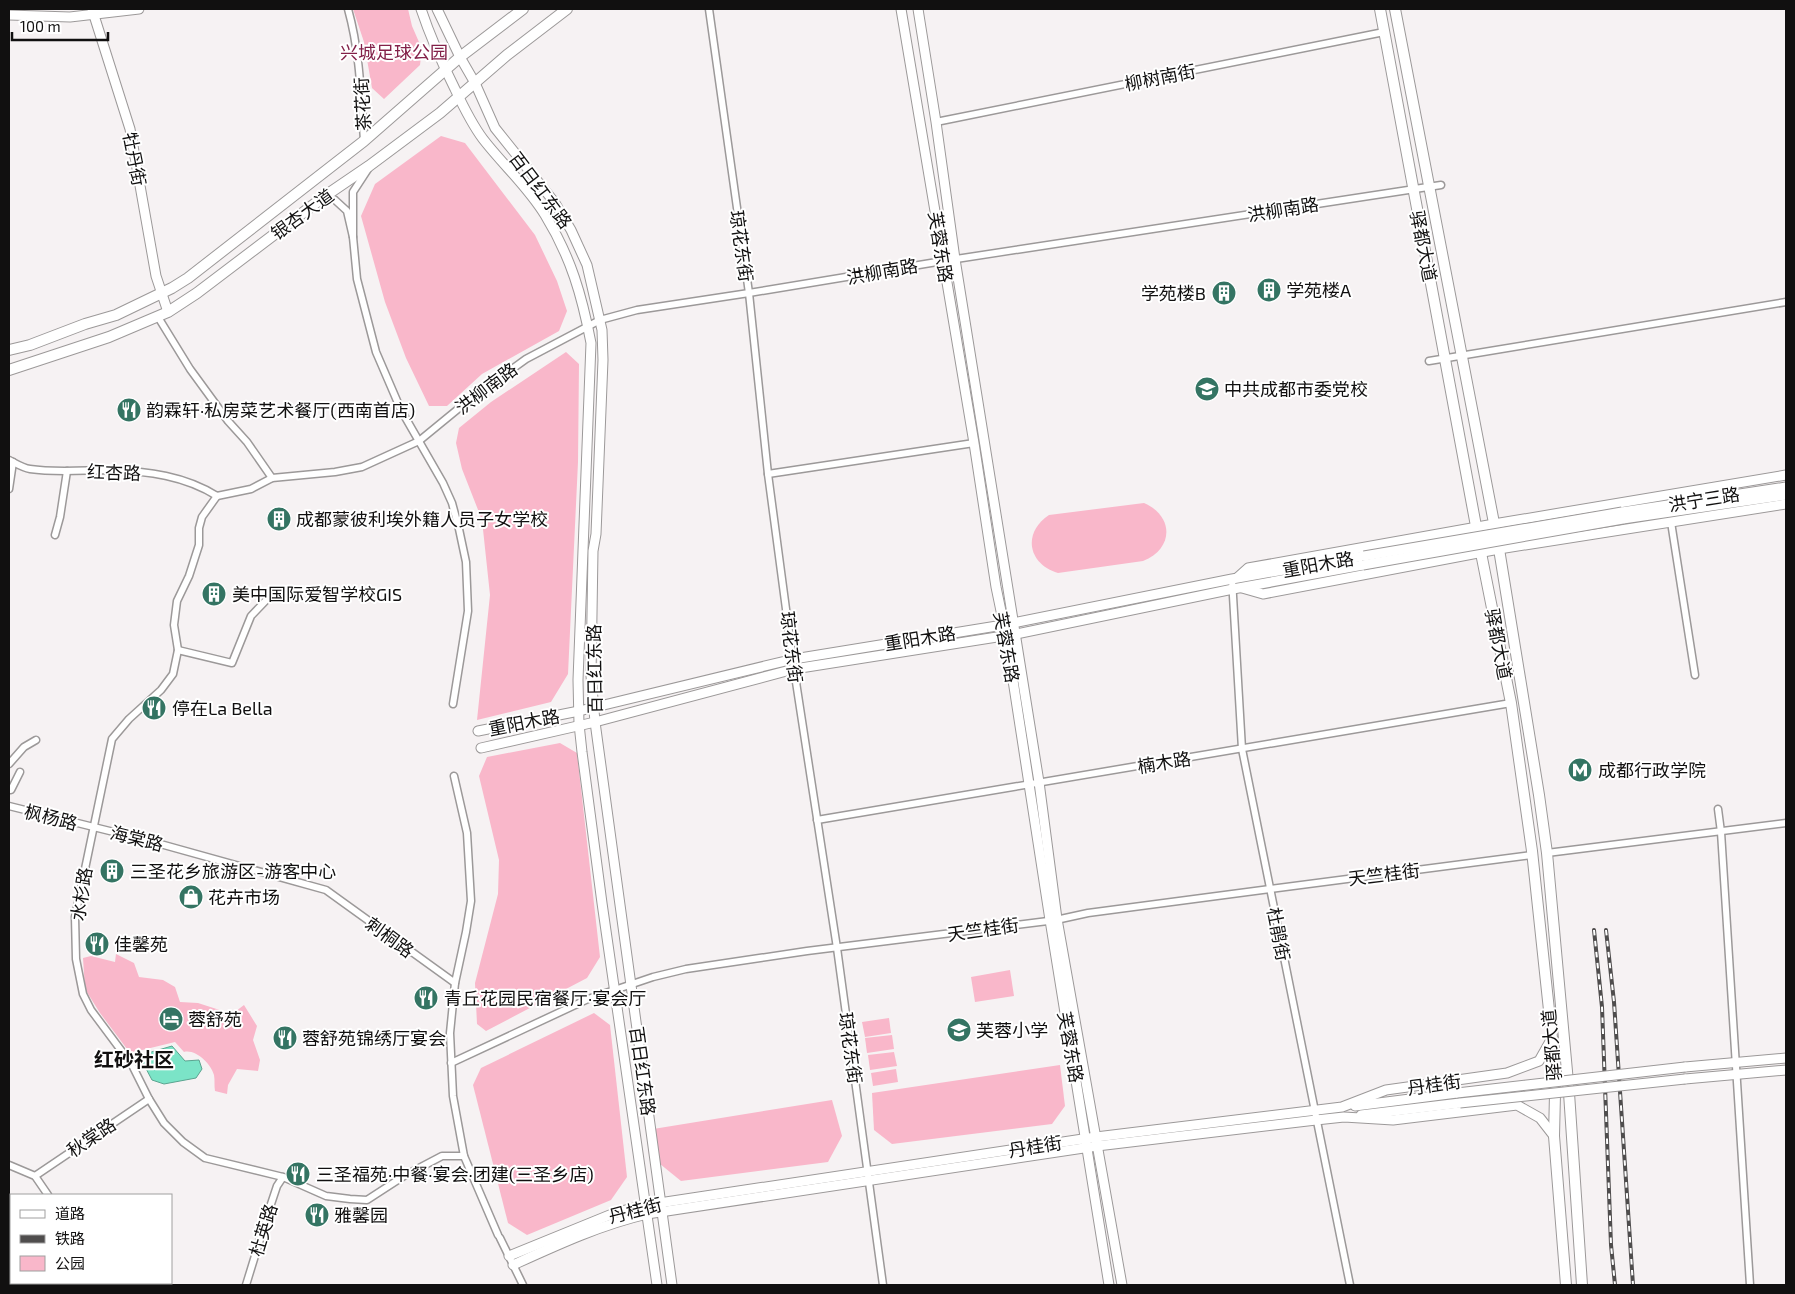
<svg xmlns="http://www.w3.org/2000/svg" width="1795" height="1294" font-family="'Exo 2','Noto Sans SC',sans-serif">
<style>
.green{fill:#f9b7ca}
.water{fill:#7be4c7;stroke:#5ba490}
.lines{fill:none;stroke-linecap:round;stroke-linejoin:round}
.street-casing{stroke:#9c9999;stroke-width:9}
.secondary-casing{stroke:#9c9999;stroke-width:11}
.primary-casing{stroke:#9c9999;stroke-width:12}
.street{stroke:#fff;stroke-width:6}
.secondary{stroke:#fff;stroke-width:9}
.primary{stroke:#fff;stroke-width:10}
.rail-casing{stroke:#4f4d4d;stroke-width:4}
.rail{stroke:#fff;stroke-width:2;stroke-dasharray:5.5;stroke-linecap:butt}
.secondary-bridge-casing{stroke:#9c9999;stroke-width:11;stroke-linecap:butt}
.secondary-bridge{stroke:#fff;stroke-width:9}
.labels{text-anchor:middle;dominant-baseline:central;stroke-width:4;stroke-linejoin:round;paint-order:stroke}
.park-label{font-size:18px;fill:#832149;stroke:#fff}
.street-label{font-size:18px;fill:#111010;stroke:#fff}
.poi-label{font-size:18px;fill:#111010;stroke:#fff;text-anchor:start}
.quarter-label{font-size:20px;font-weight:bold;fill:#111010;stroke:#fff}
</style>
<rect width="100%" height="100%" fill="#f6f2f3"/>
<!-- green -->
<g class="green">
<polygon points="353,9 408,9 412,26 422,49 420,65 384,99 372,88 364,42"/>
<polygon points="441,136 465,143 535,235 557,281 567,311 559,331 482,374 447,406 429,406 406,358 385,302 361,216 375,184"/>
<polygon points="566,352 579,364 578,462 568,674 551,702 477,720 490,595 482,520 462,469 456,443 459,428 491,402"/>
<path d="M1144,503C1174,516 1174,549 1143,561L1058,573C1028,564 1022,533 1049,515Z"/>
<polygon points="560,743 577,753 600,957 587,978 486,1031 477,1024 475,983 498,894 499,860 479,776 487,757"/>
<path d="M116,954L134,963L139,977L163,980L175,987L180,1002L198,1003L232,1014L244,1005L257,1026L253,1040L260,1060L258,1071L237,1069L228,1085L227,1094L215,1091C214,1086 215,1080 214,1075C211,1064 196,1049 184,1052L175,1042L130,1053L100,1013L85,989L83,958L91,956L115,962Z"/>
<polygon points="1010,970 1014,996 975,1002 971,977"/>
<polygon points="594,1013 610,1025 627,1177 611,1200 527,1235 508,1223 473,1085 481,1068"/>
<polygon points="889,1018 891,1033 865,1037 862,1022"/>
<polygon points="892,1035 894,1049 867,1053 865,1038"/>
<polygon points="894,1052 897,1066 870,1070 868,1055"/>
<polygon points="1060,1065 1065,1106 1052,1124 892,1144 874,1130 872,1093"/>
<polygon points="896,1069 898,1082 873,1086 871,1073"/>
<polygon points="832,1100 842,1136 828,1162 681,1181 649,1155 647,1130"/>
</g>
<!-- water -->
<polygon class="water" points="172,1046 185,1061 199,1060 202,1069 196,1078 164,1084 152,1080 142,1061 148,1053"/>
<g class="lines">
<defs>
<g id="street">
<path d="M348,9C360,52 361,96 364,141"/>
<polyline points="709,9 749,293 768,474 794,669 837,948 883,1285"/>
<polyline points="936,122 1384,32"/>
<polyline points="325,196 335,200 347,211 353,237 353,192 368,169"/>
<polyline points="353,237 357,279 376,352 401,410 443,483 452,503 459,529 466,562 468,611 453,704"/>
<polyline points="158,317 190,369 228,421 247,442 272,478"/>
<polyline points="1429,361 1786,302"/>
<path d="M9,460C15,463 23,468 30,469C56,473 84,470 110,470C148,471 185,476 217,496"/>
<polyline points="768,474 974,443"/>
<polyline points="9,489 13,462"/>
<polyline points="217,496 251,489 272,478 335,472 362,467 419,441 469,400 526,359 600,320 637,310 749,293 943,261 1441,185"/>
<polyline points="217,496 202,517 199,528 199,545 189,576 177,601 174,625 178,650 173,674 161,690 129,719 112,739 75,917 76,959 83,994 91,1010 132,1065 149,1099 164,1123 183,1142 205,1158 283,1177 326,1196 350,1199 367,1200 404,1176 442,1156 464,1156"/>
<polyline points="1671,522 1695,675"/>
<polyline points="55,535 60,517 67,471"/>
<polyline points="1232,579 1242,749 1350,1285"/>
<polyline points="178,650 232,663 251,616 276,590"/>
<polyline points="9,764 24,747 36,740"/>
<polyline points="454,776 467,833 471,901 466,932 455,983 450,1033 453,1096 464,1156 498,1235"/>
<polyline points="9,790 11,790 20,772"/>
<polyline points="9,806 146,840 326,890 455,983"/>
<polyline points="1718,809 1721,832 1750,1285"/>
<polyline points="817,820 1511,703"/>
<polyline points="1547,853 1786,823"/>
<polyline points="451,1063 588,999 653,977 686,969 807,951 1056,920 1088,913 1270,889 1532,855"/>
<polyline points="9,1165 35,1176 48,1195"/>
<polyline points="35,1176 149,1099"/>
<polyline points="500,1238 523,1285"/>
<polyline points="112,1283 114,1285"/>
<polyline points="246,1285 270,1207 277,1186 283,1177"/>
</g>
<g id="secondary">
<polyline points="92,9 130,129 156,276 168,312"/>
<path d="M421,9C430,36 442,63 455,89C463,106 471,123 483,139C503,165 528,187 545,215C571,257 582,296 591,343L578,680L579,724L582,752L602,903L657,1285"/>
<polyline points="437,9 460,57 475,83 495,128 555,203 571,230 587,265 602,330 603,360 596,534 593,551 591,676 595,722 672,1285"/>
<polyline points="901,9 974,443 996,587 1006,635 1050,920 1109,1285"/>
<polyline points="918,9 936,122 955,259 1039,782 1057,919 1122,1285"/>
<polyline points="9,15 70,17 139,9"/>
<polyline points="1622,512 1786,487"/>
<polyline points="1623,519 1786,495"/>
<polyline points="1238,577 1248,568 1494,524 1786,475"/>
<polyline points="1242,588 1263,594 1499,549 1786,504"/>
<polyline points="478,731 579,711 794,659 1003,625 1232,579 1364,556"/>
<polyline points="481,748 595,722 794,669 1016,634 1233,589 1363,565"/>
<polyline points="1685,1067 1786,1058"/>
<polyline points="1685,1079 1786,1070"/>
<polyline points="1355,1106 1457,1093"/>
<polyline points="1361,1115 1460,1103"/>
<polyline points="509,1256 617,1212 646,1205 1096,1137 1342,1107 1386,1090 1507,1073 1539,1061 1552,1038"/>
<path d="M513,1265C557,1245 600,1225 647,1214L1097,1146L1316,1120L1344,1117L1393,1120L1517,1105L1540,1118L1554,1136"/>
</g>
<g id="primary">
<polyline points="1380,9 1481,553 1511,703 1532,851 1552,1038 1555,1094 1554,1136 1566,1285"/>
<polyline points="1395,9 1499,549 1539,795 1547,853 1569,1093 1582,1285"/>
<polyline points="9,350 30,345 85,324 116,315 172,288 188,278 364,141 460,57 523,9"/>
<polyline points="9,370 109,337 168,312 197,293 325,196 369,166 440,113 507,55 567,9"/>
</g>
</defs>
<!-- street casing -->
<use href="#street" class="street-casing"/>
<!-- secondary casing -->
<use href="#secondary" class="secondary-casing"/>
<!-- primary casing -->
<use href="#primary" class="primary-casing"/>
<!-- street -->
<use href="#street" class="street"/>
<!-- secondary -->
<use href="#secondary" class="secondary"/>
<!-- primary -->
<use href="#primary" class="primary"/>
<defs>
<g id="rail">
<polyline points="1594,930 1602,1007 1611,1245 1615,1285"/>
<polyline points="1606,930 1614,1002 1633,1285"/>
</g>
</defs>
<!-- rail casing -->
<use href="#rail" class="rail-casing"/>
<!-- rail -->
<use href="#rail" class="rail"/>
<defs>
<g id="secondary-bridge">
<polyline points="1364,556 1622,512"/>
<polyline points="1363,565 1623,519"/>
<polyline points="1457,1093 1685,1067"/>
<polyline points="1460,1103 1685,1079"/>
</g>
</defs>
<!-- secondary-bridge casing -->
<use href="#secondary-bridge" class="secondary-bridge-casing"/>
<!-- secondary-bridge -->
<use href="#secondary-bridge" class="secondary-bridge"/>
</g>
<!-- icons -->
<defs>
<symbol id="building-disc" viewBox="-11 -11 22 22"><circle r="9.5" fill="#347463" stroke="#fff"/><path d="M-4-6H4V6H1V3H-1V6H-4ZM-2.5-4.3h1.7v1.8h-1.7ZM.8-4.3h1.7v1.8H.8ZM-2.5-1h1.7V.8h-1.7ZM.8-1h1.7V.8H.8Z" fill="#fff"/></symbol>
<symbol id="university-disc" viewBox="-11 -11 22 22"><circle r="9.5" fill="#347463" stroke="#fff"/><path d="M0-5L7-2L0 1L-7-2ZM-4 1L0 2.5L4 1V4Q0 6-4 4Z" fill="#fff"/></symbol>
<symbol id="restaurant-disc" viewBox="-11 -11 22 22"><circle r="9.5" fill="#347463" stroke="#fff"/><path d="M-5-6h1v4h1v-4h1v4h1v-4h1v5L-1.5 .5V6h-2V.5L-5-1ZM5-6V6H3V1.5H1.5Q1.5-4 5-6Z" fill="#fff"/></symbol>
<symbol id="metro-disc" viewBox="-11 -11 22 22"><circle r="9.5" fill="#347463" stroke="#fff"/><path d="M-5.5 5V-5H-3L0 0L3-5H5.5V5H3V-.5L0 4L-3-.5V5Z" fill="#fff"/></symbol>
<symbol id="shop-disc" viewBox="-11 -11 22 22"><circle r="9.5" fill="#347463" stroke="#fff"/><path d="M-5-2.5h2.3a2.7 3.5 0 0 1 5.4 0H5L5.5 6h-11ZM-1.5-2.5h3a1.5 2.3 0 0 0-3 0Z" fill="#fff"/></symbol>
<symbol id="hotel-disc" viewBox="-11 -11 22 22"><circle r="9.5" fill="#347463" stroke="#fff"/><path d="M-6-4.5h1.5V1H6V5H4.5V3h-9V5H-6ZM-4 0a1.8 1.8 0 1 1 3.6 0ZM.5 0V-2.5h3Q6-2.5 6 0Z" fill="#fff"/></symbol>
<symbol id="school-disc" viewBox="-11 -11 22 22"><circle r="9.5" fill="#347463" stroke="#fff"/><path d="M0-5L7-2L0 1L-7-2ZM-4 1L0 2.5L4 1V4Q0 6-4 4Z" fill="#fff"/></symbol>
</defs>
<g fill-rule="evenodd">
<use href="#building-disc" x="1255" y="276" width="28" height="28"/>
<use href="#building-disc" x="1210" y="279" width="28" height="28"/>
<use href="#university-disc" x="1193" y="375" width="28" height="28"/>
<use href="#restaurant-disc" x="115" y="396" width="28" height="28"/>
<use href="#building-disc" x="265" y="505" width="28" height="28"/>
<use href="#building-disc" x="200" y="580" width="28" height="28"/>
<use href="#restaurant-disc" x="140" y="694" width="28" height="28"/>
<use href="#metro-disc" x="1566" y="756" width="28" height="28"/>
<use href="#building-disc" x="98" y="857" width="28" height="28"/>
<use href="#shop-disc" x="177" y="883" width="28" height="28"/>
<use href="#restaurant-disc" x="83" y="930" width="28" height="28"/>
<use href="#restaurant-disc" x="412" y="984" width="28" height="28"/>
<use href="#hotel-disc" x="157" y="1005" width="28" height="28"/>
<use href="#school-disc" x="945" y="1016" width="28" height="28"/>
<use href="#restaurant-disc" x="271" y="1024" width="28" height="28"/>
<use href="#restaurant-disc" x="284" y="1160" width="28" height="28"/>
<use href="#restaurant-disc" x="303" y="1201" width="28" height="28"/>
</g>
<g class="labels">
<!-- park labels -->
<g class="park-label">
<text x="394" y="52">兴城足球公园</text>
</g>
<!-- street labels -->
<g class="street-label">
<text transform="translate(1160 77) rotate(-11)">柳树南街</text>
<text transform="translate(362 104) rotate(-93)">茶花街</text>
<text transform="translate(135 159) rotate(79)">牡丹街</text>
<text transform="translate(541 190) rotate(53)">百日红东路</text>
<text transform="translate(1283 209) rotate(-9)">洪柳南路</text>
<text transform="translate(302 214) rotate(-36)">银杏大道</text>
<text transform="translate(742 246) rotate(82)">琼花东街</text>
<text transform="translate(1424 246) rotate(79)">驿都大道</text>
<text transform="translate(941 247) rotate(81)">芙蓉东路</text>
<text transform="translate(882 271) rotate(-10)">洪柳南路</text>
<text transform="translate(486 388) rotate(-37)">洪柳南路</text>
<text transform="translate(114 472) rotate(2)">红杏路</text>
<text transform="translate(1704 499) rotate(-9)">洪宁三路</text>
<text transform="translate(1318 564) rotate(-10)">重阳木路</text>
<text transform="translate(920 638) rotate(-9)">重阳木路</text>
<text transform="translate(1499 644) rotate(79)">驿都大道</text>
<text transform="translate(792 647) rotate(83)">琼花东街</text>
<text transform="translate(1007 647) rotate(80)">芙蓉东路</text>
<text transform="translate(594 669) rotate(-91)">百日红东路</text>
<text transform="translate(524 722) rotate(-11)">重阳木路</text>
<text transform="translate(1164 762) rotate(-9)">楠木路</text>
<text transform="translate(51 817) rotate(14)">枫杨路</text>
<text transform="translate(137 838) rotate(14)">海棠路</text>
<text transform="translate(1384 874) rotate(-7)">天竺桂街</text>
<text transform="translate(81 894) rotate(-81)">水杉路</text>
<text transform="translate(983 929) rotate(-8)">天竺桂街</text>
<text transform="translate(1279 934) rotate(79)">杜鹃街</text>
<text transform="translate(390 937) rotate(36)">刺桐路</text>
<text transform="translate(1551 1045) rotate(-95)">驿都大道</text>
<text transform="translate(1071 1047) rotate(80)">芙蓉东路</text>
<text transform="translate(851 1048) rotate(82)">琼花东街</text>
<text transform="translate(643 1071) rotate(82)">百日红东路</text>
<text transform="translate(1434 1084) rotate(-8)">丹桂街</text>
<text transform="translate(91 1137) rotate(-34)">秋棠路</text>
<text transform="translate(1035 1146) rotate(-9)">丹桂街</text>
<text transform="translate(635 1210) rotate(-14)">丹桂街</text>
<text transform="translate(263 1230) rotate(-73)">杜英路</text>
</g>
<!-- poi labels -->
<g class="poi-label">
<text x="1286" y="290">学苑楼A</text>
<text x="1206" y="293" text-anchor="end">学苑楼B</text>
<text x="1224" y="389">中共成都市委党校</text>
<text x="146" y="410">韵霖轩·私房菜艺术餐厅(西南首店)</text>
<text x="296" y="519">成都蒙彼利埃外籍人员子女学校</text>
<text x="232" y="594">美中国际爱智学校GIS</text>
<text x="172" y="708">停在La Bella</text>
<text x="1598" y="770">成都行政学院</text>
<text x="130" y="871">三圣花乡旅游区-游客中心</text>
<text x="208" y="897">花卉市场</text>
<text x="114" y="944">佳馨苑</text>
<text x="444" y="998">青丘花园民宿餐厅·宴会厅</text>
<text x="188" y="1019">蓉舒苑</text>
<text x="976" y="1030">芙蓉小学</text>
<text x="302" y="1038">蓉舒苑锦绣厅宴会</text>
<text x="316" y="1174">三圣福苑·中餐·宴会·团建(三圣乡店)</text>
<text x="334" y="1215">雅馨园</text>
</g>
<!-- quarter labels -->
<g class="quarter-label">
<text x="134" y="1059">红砂社区</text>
</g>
</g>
<!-- border -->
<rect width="1795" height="1294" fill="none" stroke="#111010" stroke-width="20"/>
<!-- legend -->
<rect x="10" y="1194" width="162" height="90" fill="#ffffff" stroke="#a09f9f"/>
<rect x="20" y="1210" width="25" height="8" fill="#ffffff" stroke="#a09f9f"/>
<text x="55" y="1219" font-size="15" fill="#111010">道路</text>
<rect x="20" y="1235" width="25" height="8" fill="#4f4d4d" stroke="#a09f9f"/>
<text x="55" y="1244" font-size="15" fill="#111010">铁路</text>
<rect x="20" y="1256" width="25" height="15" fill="#f9b7ca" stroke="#a09f9f"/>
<text x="55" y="1269" font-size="15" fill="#111010">公园</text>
<!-- scale -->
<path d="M12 32v8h96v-8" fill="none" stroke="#111010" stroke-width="2.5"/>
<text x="20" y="32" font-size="15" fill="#111010" stroke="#ffffff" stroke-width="4" paint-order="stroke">100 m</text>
</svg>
